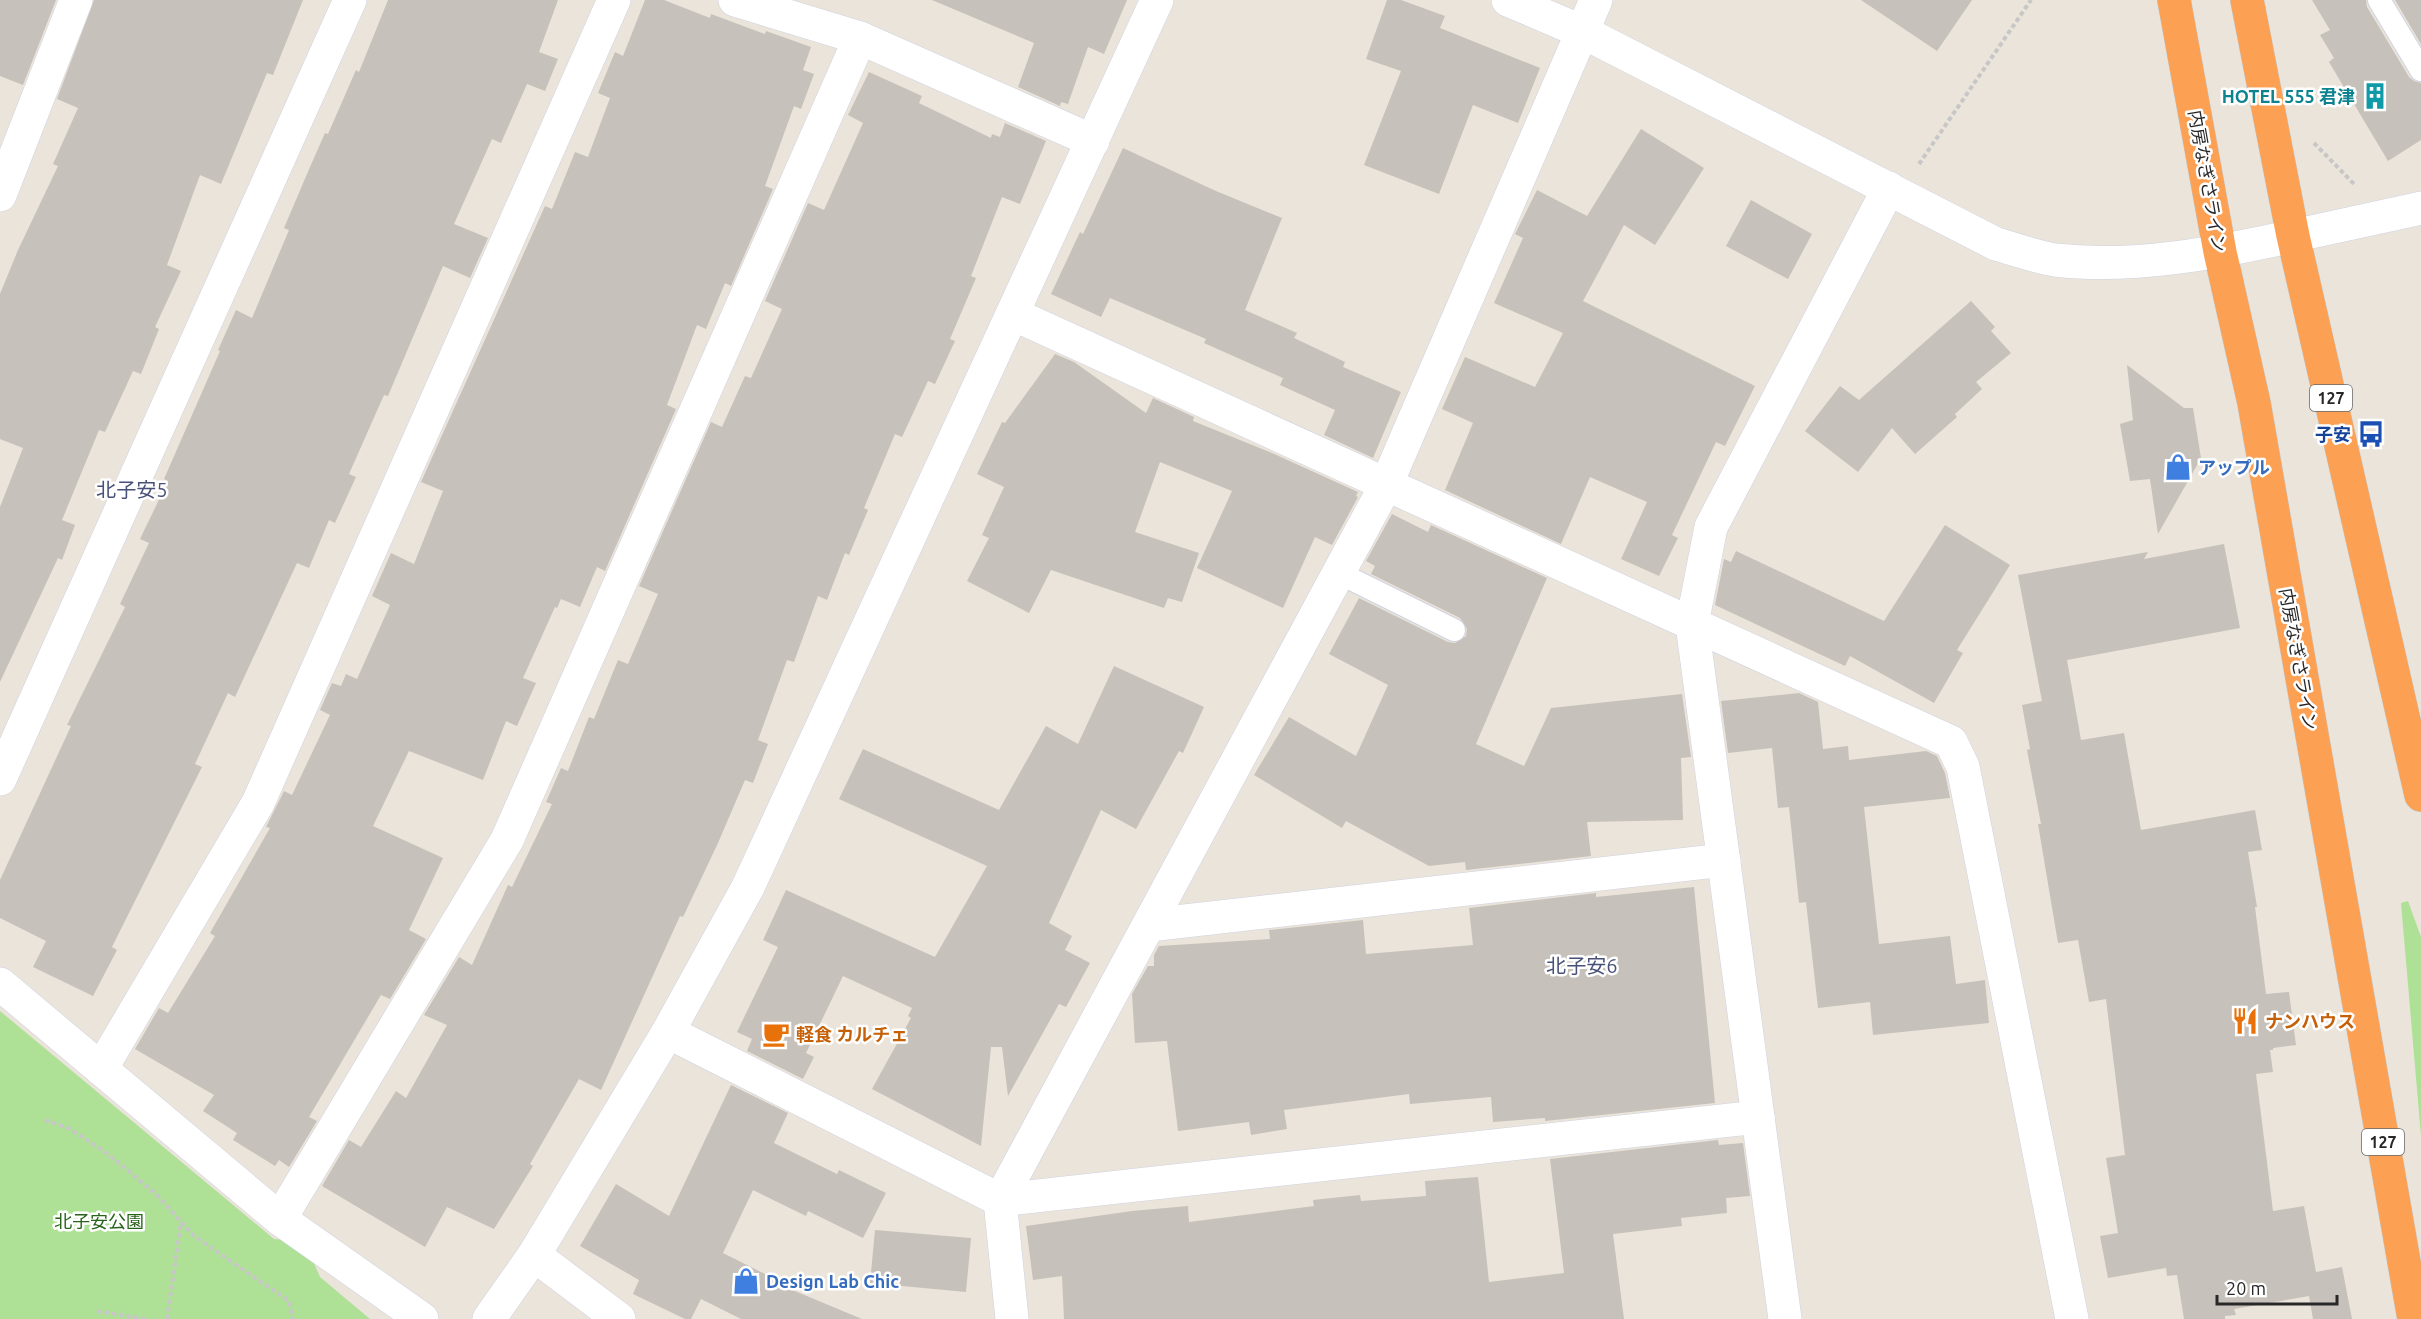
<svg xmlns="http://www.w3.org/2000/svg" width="2421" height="1319" font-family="Ubuntu,'Noto Sans JP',sans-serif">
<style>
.green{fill:#aee196}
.building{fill:#c6c1ba}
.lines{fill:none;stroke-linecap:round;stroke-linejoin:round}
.lane-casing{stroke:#cfd2e1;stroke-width:24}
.street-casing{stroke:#cfd2e1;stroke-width:34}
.secondary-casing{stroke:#cfd2e1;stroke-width:34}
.highway-casing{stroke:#c7c7c7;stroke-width:34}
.path{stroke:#c7c7c7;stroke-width:4;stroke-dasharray:4.5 3;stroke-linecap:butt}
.lane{stroke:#fff;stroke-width:22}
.street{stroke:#fff;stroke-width:33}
.secondary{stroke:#fff;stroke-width:33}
.highway{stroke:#fca053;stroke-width:33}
.labels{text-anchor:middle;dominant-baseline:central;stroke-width:5;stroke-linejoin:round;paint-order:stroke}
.shield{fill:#fff;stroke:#686868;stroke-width:1.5}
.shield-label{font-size:16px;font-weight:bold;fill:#282828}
.culture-label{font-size:18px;font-weight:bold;fill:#0d838f;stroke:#fff;text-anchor:end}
.street-label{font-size:18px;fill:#282828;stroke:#fff}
.transit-label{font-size:18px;font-weight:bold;fill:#164399;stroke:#fff;text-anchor:end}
.shop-label{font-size:18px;font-weight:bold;fill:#366cbe;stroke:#fff;text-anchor:start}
.food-label{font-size:18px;font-weight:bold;fill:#c56008;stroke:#fff;text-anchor:start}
.park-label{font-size:18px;fill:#28641a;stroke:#fff}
.neighbourhood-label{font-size:20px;fill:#495178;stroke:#fff}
</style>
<rect width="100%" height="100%" fill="#ebe4da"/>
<!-- green -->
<g class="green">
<polygon points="2408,901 2421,937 2421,1136 2401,903"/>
<polygon points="0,1011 274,1239 284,1240 308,1250 320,1277 370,1319 0,1319"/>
</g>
<!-- building -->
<g class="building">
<polygon points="0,0 56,0 23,85 0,76"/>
<polygon points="94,0 303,0 273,75 267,73 221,184 200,175 167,265 181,271 155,327 159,329 141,374 133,371 105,432 99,430 62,520 75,525 62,560 58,558 0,682 0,507 23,448 0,439 0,294 18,250 58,166 53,164 78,108 57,99"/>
<polygon points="388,0 558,0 539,52 558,59 545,91 527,84 501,143 492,139 454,224 488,238 470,278 443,266 388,396 384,395 349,474 356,477 335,523 329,520 309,568 297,563 235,697 228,693 195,764 202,767 112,947 117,950 93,996 33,967 46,941 0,918 0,880 71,726 67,725 125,607 120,604 149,543 140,539 168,481 164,479 220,351 218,350 236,310 252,318 289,230 284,228 310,167 325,133 328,134 356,70 359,72"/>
<polygon points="645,0 664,0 710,18 711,14 765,34 766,31 811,47 803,70 814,74 801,109 794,106 765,186 773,189 731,286 725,283 706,329 697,325 667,405 676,409 605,571 597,567 580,607 561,599 557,608 555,607 523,678 536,683 517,726 506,721 483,780 409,751 373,826 443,858 409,930 426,939 390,999 381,995 309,1117 317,1121 289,1167 279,1160 275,1166 233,1140 237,1133 203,1111 214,1095 135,1049 159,1008 168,1013 215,936 210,933 270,828 266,827 284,791 292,795 330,715 320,710 332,683 341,686 346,674 357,679 390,605 372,596 391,553 414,564 443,491 421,482 545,206 552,209 575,152 588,157 610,98 598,93 615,52 623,56"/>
<polygon points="932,0 1127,0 1104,54 1088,47 1068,104 1061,102 1060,106 1018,87 1034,43"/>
<polygon points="1387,0 1401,0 1445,16 1440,28 1540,68 1518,123 1473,105 1439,194 1364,165 1401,71 1366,59"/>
<polygon points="1861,0 1972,0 1937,51"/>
<polygon points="2312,0 2366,0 2367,7 2409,77 2414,81 2421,83 2421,140 2388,161 2329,62 2334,58 2320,35 2330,30"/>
<polygon points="2395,0 2421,0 2421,44"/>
<polygon points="869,72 922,96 919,103 991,138 992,134 1000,137 1005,123 1046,141 1020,204 1002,197 971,276 976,278 950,339 955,341 935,384 928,381 902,437 895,434 864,508 868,510 849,555 845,553 827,600 818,596 794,662 787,660 758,740 768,744 753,783 745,780 718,843 683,917 680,916 601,1090 579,1079 530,1164 533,1166 494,1229 447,1207 425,1247 322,1186 349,1140 361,1147 396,1091 406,1098 447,1025 424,1015 459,957 472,965 508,885 512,887 552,804 546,802 561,768 568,771 589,717 594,719 618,660 628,664 658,594 639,586 711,422 722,427 745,376 751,378 782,309 765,301 808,203 824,210 863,123 848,115"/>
<polygon points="1641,129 1704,168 1655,245 1624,225 1583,301 1755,386 1725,446 1716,442 1672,535 1678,538 1659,576 1621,559 1647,502 1590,477 1561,544 1445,490 1473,423 1442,409 1465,357 1535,387 1563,333 1494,303 1523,238 1515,234 1537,190 1587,216"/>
<polygon points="1123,148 1216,191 1282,218 1245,310 1297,333 1294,338 1345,362 1343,367 1401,392 1373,458 1324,435 1335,410 1280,385 1283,378 1204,343 1206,339 1110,298 1101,317 1051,294 1080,232 1083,234"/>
<polygon points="1751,200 1812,234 1788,279 1726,246"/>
<polygon points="1971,301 1995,327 1991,331 2011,353 1976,382 1982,389 1955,414 1957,417 1915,454 1892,428 1858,472 1805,431 1840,386 1859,400"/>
<polygon points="1055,354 1074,362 1146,413 1153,398 1194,417 1193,421 1272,453 1358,492 1356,496 1358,497 1332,545 1315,537 1283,608 1197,568 1232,491 1160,462 1135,532 1199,553 1182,602 1168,598 1164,608 1051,570 1029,613 967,581 989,538 982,535 1004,487 977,474 1002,422 1005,423"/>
<polygon points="2127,365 2184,408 2193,408 2201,458 2158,534 2150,479 2130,481 2120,424 2133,420"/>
<polygon points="1392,514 1428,532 1431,525 1547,578 1476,744 1524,766 1551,708 1682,694 1691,757 1681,758 1683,820 1587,822 1591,856 1466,870 1465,862 1429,866 1346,821 1342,828 1254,775 1289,717 1356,756 1388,685 1329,654 1359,598 1448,642 1455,643 1466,636 1467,629 1460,618 1371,574 1375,566 1366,561"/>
<polygon points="1945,525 2010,565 1957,650 1963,653 1934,703 1850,656 1845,666 1715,605 1724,559 1731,562 1736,551 1884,621"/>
<polygon points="2224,544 2240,628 2067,660 2081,740 2124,733 2141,830 2255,810 2262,850 2248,852 2257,907 2255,907 2266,994 2289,992 2296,1045 2273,1048 2273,1050 2270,1050 2273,1072 2256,1074 2273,1211 2304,1206 2316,1272 2342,1267 2352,1319 2313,1319 2309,1296 2234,1309 2236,1315 2225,1316 2225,1319 2184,1319 2177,1275 2167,1276 2166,1268 2108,1278 2100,1236 2118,1233 2106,1158 2125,1155 2106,999 2089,1002 2078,940 2058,943 2038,824 2041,824 2027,750 2030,749 2022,705 2042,701 2018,575 2148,552 2144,559"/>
<polygon points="1114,666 1204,707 1183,753 1179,751 1136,829 1101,810 1049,923 1072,936 1065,950 1090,963 1066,1007 1059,1004 1008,1096 1002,1047 991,1047 981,1146 872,1089 911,1018 908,1016 912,1008 843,976 806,1053 814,1057 803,1079 747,1051 752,1039 737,1032 778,947 763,940 786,890 935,957 987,866 839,799 863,749 999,810 1046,726 1078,744"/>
<polygon points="1799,693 1818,702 1823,749 1848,746 1849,760 1926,751 1937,756 1945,773 1950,798 1864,807 1879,944 1950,936 1956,984 1985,980 1989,1023 1873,1035 1870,1002 1818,1008 1806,902 1799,903 1789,807 1778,808 1772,748 1728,753 1721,701"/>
<polygon points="1694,887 1715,1103 1545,1121 1545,1118 1493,1122 1491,1097 1410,1104 1409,1094 1284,1110 1287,1129 1251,1135 1249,1122 1178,1131 1167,1041 1135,1043 1132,994 1148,966 1154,966 1154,955 1159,946 1270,939 1269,930 1363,920 1366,954 1473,945 1469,908 1596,893 1596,897"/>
<polygon points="731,1085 788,1113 774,1143 837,1174 839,1170 886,1193 863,1238 808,1211 806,1216 753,1190 723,1253 779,1281 778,1284 862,1319 741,1319 701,1299 691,1319 685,1319 633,1294 639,1280 580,1246 616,1184 669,1216"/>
<polygon points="1718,1140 1719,1145 1743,1143 1750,1196 1726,1198 1727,1213 1681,1218 1682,1226 1613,1234 1624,1319 1064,1319 1062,1276 1033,1280 1026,1226 1132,1211 1188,1206 1189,1222 1314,1206 1313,1200 1360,1195 1361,1201 1426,1196 1425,1181 1478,1177 1489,1282 1564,1273 1550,1159"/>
<polygon points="875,1230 971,1238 966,1292 870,1283"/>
</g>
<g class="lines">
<defs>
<g id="lane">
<polyline points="2379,0 2421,70"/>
<polyline points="1339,573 1454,630"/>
</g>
<g id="street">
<polyline points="735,0 860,38 1093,141"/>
<polyline points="0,195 76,0"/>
<polyline points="2293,236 2421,208"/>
<polyline points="1013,314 1951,742 1963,767 2072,1319"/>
<polyline points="0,779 350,0"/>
<polyline points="1149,925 1724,860"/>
<polyline points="0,984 280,1219 422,1319"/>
<polyline points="668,1032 1000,1200 1758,1117"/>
<polyline points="101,1069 258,803 614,0"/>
<polyline points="280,1219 507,840 860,38"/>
<polyline points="534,1255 619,1319"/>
<polyline points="1012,1319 1000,1200 1386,485 1596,0"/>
<polyline points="1785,1319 1692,624 1711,527 1889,188"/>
</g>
<g id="secondary">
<path d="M1508,0L1583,32L1996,244C2015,249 2035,257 2055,260C2134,269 2216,253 2293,236"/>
<polyline points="489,1319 534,1255 605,1137 668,1032 748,887 1157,0"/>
</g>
<g id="highway">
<polyline points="2174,0 2220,252 2254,403 2414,1319"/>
<polyline points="2247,0 2293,236 2421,795"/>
</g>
</defs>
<!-- lane casing -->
<use href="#lane" class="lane-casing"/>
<!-- street casing -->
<use href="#street" class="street-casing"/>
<!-- secondary casing -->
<use href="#secondary" class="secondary-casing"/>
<!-- highway casing -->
<use href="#highway" class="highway-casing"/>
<!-- path -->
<g class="path">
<polyline points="2314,143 2355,185"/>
<polyline points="1919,164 2031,0"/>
<polyline points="45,1120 68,1128 104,1151 156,1194 194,1236 289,1301 293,1319"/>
<polyline points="97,1311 145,1319"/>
<polyline points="167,1319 181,1222"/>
</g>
<!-- lane -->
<use href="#lane" class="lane"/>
<!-- street -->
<use href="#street" class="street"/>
<!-- secondary -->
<use href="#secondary" class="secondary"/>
<!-- highway -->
<use href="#highway" class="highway"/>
</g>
<!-- icons -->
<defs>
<symbol id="building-bare" viewBox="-9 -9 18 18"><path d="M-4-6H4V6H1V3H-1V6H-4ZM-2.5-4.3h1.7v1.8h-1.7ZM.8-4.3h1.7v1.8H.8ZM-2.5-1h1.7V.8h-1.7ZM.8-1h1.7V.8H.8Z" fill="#0f9aa8" stroke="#fff" stroke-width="2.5" paint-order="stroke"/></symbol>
<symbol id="bus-bare" viewBox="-9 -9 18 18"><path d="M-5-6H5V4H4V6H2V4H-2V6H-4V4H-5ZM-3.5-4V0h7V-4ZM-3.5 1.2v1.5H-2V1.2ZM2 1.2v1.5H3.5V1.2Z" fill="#1a4fb4" stroke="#fff" stroke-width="2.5" paint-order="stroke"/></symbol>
<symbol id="shop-bare" viewBox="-9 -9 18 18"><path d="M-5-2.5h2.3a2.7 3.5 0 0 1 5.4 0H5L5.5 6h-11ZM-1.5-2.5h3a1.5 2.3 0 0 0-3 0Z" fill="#3f7fe0" stroke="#fff" stroke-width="2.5" paint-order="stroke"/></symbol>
<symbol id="restaurant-bare" viewBox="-9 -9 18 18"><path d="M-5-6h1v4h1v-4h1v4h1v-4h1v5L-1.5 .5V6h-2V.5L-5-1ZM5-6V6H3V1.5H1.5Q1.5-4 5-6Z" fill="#e8710a" stroke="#fff" stroke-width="2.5" paint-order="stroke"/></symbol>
<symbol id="cafe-bare" viewBox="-9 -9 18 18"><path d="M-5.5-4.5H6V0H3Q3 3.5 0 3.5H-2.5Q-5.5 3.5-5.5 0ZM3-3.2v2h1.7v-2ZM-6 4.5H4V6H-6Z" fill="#e8710a" stroke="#fff" stroke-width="2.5" paint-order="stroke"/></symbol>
</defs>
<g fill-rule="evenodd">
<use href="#building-bare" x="2356" y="77" width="38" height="38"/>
<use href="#bus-bare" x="2352" y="415" width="38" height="38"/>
<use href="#shop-bare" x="2159" y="448" width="38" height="38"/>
<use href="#restaurant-bare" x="2226" y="1002" width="38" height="38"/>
<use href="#cafe-bare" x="757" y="1015" width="38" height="38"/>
<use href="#shop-bare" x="727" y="1262" width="38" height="38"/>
</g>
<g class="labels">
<!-- shield labels -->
<g class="shield">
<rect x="2310" y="385" width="42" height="26" rx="4.5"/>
<rect x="2362" y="1129" width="42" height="26" rx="4.5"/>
</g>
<g class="shield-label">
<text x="2331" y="398">127</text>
<text x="2383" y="1142">127</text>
</g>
<!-- culture labels -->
<g class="culture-label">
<text x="2355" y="96">HOTEL 555 君津</text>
</g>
<!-- street labels -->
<g class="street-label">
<text transform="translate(2208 181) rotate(80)">内房なぎさライン</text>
<text transform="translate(2299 659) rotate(80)">内房なぎさライン</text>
</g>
<!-- transit labels -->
<g class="transit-label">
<text x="2351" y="434">子安</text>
</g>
<!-- shop labels -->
<g class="shop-label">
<text x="2198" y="467">アップル</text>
<text x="766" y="1281">Design Lab Chic</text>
</g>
<!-- food labels -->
<g class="food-label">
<text x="2265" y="1021">ナンハウス</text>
<text x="796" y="1034">軽食 カルチェ</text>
</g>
<!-- park labels -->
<g class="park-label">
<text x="99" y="1221">北子安公園</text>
</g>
<!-- neighbourhood labels -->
<g class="neighbourhood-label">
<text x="132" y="489">北子安5</text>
<text x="1582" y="965">北子安6</text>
</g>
</g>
<!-- scale -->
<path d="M2217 1295v9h120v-9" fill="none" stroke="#282828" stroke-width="3"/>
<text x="2226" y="1295" font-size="18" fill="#282828" stroke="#ffffff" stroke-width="4.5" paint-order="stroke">20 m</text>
</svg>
